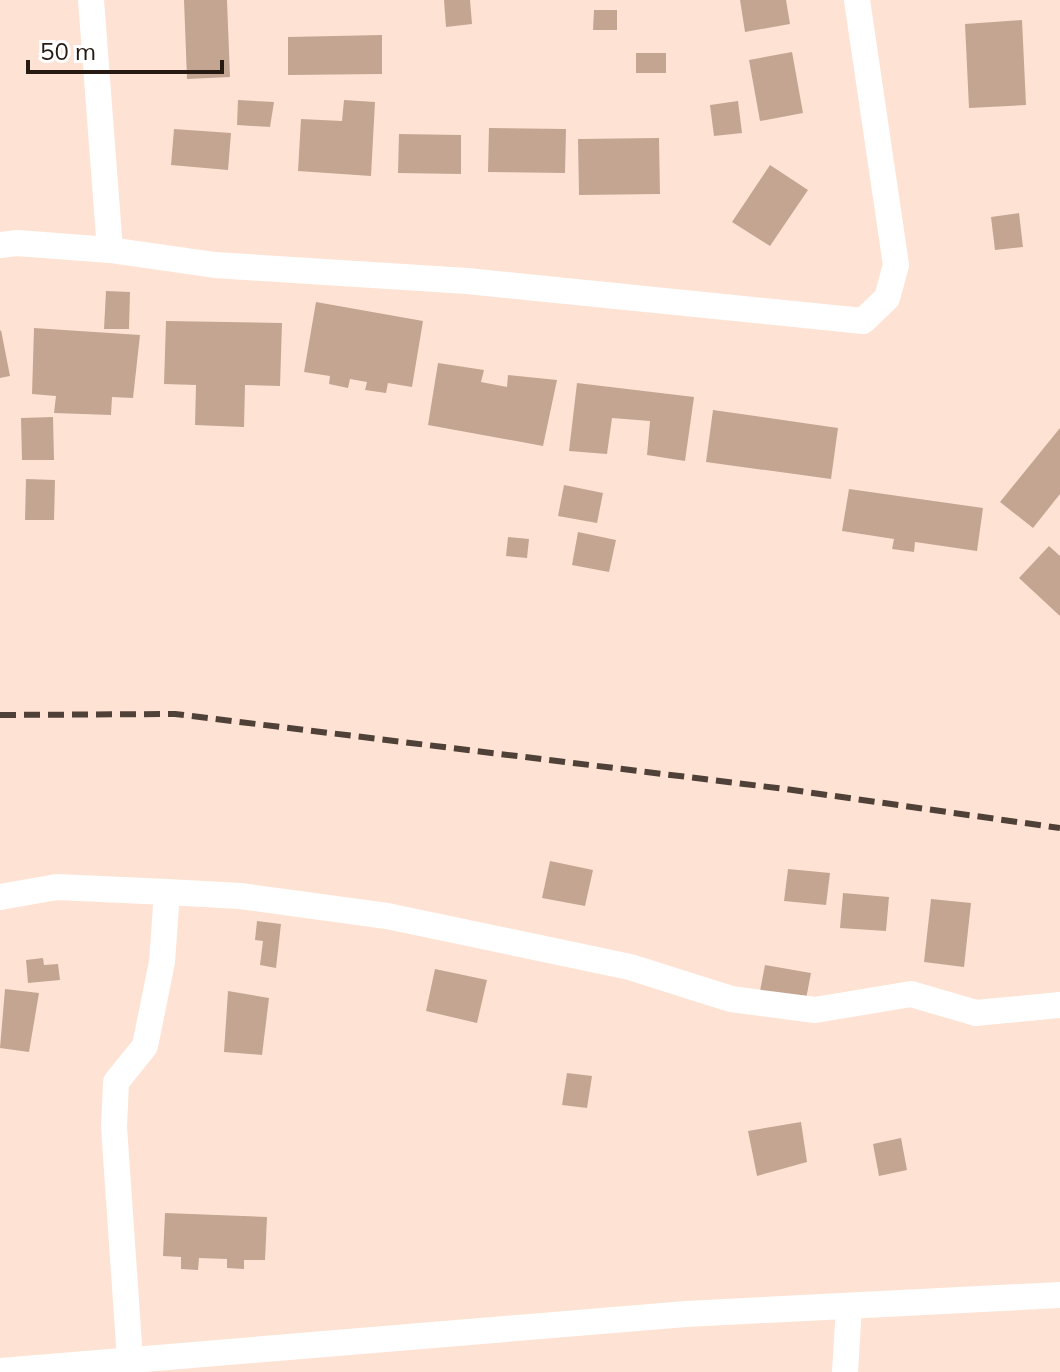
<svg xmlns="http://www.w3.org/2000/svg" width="1060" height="1372" font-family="Mulish,sans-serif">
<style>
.building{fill:#c4a592}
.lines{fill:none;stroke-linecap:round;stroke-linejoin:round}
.minor{stroke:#fff;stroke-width:26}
.rail{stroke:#504138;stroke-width:6;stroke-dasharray:16 8;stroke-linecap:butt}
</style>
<rect width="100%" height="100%" fill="#fee3d4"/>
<!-- building -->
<g class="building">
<polygon points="184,0 227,0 230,77 187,79"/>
<polygon points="444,0 470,0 472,24 446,27"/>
<polygon points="740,0 786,0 790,24 745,32"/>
<polygon points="594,10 617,10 617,30 593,30"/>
<polygon points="1022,20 1026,105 969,108 965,24"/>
<polygon points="382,35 382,74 288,75 288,37"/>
<polygon points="792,52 803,113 760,121 749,60"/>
<rect x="636" y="53" width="30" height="20"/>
<polygon points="238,100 274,102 270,127 237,125"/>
<polygon points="344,100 375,102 371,176 298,171 301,119 342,121"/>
<polygon points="738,101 742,133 714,136 710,105"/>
<polygon points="489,128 566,129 565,173 488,172"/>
<polygon points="174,129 231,133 228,170 171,165"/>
<polygon points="399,134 461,135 461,174 398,173"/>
<polygon points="659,138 660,194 579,195 578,139"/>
<polygon points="770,165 808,190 770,246 732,222"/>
<polygon points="1019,213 1023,247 995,250 991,217"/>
<polygon points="106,291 130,292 129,329 104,329"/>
<polygon points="316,302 423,321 412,387 388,383 386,393 365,390 367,382 350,379 348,388 329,384 330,376 304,372"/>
<polygon points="166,321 282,323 280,386 245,385 244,427 195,425 196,385 164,384"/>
<polygon points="34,328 140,335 133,398 112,397 111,415 54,413 56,396 32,394"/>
<polygon points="1,330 10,376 0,378 0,331"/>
<polygon points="438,363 484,370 481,382 507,387 508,375 557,380 543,446 428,425"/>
<polygon points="577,383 694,397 685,461 647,455 650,421 612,418 607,454 569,451"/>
<polygon points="713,410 838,428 831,479 706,462"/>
<polygon points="53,417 54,460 22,460 21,418"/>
<polygon points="1060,428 1060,494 1033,528 1000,502"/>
<polygon points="26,479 55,480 54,520 25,520"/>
<polygon points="564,485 603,493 597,523 558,516"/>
<polygon points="849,489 983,508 977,551 915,542 914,552 892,549 894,539 842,531"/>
<polygon points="578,532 616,540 609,572 572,565"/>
<polygon points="508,537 529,539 527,558 506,556"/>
<polygon points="1049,546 1060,556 1060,616 1019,578"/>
<polygon points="550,861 593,870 585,906 542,898"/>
<polygon points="788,869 830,873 826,905 784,901"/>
<polygon points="843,893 889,897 886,931 840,928"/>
<polygon points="931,899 971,903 964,967 924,962"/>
<polygon points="257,921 281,924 276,968 260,965 263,941 255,940"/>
<polygon points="43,958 44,965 58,964 60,980 28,983 26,960"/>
<polygon points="765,965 811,973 806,999 760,991"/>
<polygon points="435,969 487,980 477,1023 426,1011"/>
<polygon points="5,989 39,993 29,1052 0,1048"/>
<polygon points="228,991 269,998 262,1055 224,1052"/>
<polygon points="567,1073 592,1076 587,1108 562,1105"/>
<polygon points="801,1122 807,1162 757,1176 748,1131"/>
<polygon points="901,1138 907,1170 879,1176 873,1144"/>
<polygon points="165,1213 267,1217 265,1260 244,1260 244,1269 227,1268 227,1259 199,1258 198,1270 181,1269 181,1257 163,1256"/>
</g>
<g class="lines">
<!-- minor -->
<g class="minor">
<polyline points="91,0 110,250"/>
<polyline points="0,245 17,243 110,250 215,265 467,281 863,321 887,298 896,265 857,0"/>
<polyline points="0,897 57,887 167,892 240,896 387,916 630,967 731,999 815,1010 911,994 976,1013 1060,1005"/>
<polyline points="130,1359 114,1127 116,1082 145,1046 162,962 167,892"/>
<polyline points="0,1371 686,1314 1060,1295"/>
<polyline points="845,1372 849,1306"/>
</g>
<!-- rail -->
<polyline class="rail" points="0,715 175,714 785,789 1060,828"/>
</g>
<!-- scale -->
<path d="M28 60v12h194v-12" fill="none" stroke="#261a13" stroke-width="4"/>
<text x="40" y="60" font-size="24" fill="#261a13" stroke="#ffffff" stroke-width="6" paint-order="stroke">50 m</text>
</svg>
